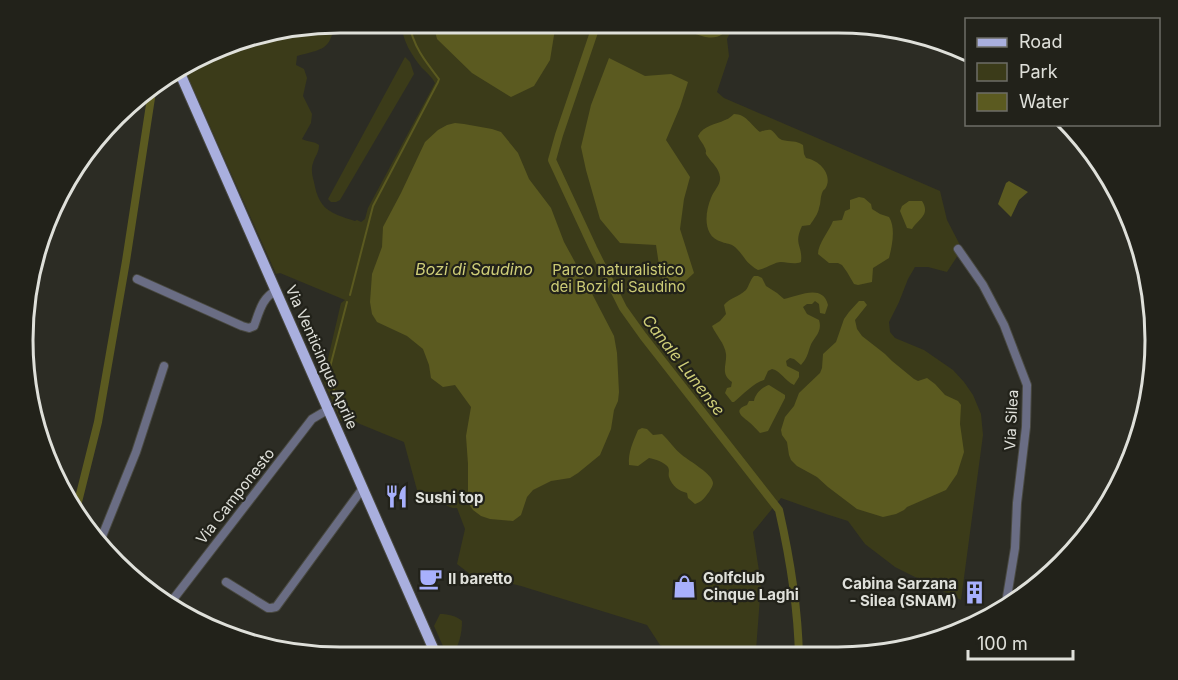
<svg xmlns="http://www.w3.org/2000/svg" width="1178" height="680" font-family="Inter,sans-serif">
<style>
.green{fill:#3b3b19}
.water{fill:#5b5a20}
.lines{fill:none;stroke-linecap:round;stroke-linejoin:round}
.stream{stroke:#5b5a20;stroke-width:2}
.canal{stroke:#5b5a20;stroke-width:8}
.minor-casing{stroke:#494941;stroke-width:10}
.major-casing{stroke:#494941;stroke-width:12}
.minor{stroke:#6a6d84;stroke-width:8}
.major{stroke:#a9afde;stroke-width:10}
.labels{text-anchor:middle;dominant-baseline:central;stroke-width:4.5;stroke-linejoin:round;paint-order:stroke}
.park-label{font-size:15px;fill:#cccb75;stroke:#22221a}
.street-label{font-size:15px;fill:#dfe0da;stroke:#22221a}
.poi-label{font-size:15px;font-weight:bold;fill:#dfe0da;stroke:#22221a;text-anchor:start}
.water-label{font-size:16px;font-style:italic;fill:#cfce78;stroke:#22221a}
.rim{fill:none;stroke:#dfe0da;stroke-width:3}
</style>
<rect width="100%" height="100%" fill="#2c2c24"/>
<!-- green -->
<g class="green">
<path d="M335,23C330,51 322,49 297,56L296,65L304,69L307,78L303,96L312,114L311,123L302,139C308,142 314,141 319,145C319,153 315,156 313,163C311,168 312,176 314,182C319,210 330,213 355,221L357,220L361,222L365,219L368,208L435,83C432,77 427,73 422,68C412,56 401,39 402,23H735L727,39L729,56L717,92L724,98L940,191L947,220L962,249L947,272L928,267H915L908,279L899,302L889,322L890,332L895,338L924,350L953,370L964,382L973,395L981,414L983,435L961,600L895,567L865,544L848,521L826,514L781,498L753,532L761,584L756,650L746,657H690L660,645L647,625L521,586L489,578L479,581L457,564L465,529L457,508C449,509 445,503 436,501C430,500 428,503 420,501L404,442L360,424L352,419L341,421L323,380L341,303L345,300L280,273L276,274L184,68L238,39Z"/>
<polygon points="405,57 410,62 414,74 340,200 336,202 331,202 328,199"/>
<path d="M440,614C449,614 456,616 462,621C462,634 459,647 450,657L447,655L434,626Z"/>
</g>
<!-- water -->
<g class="water">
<polygon points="433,23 559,23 555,29 550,60 534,86 511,97 472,73 437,39"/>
<polygon points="609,58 645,76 671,74 688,82 680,107 666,140 690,177 684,199 680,229 694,273 682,284 665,289 659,265 656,245 620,243 600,219 586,170 581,147 591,105"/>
<path d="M734,114C746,114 751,125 760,132C762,131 768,129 771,130C775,132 777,138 782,140C790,142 796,140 803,145L804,154L806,158C818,160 831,172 827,185C825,191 824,188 822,193C820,198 821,203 819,208C818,214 814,219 810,225L802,226C793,245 803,245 801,262C793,265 788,262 781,262C774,262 766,269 758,270C744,262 745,256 735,247C730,243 727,244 722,242C702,237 705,212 711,198C714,190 721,185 720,177C719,168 712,163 708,157C703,150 708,155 705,148C703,143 700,141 698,136C704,125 715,125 725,120C727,120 732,116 734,114Z"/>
<polygon points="455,123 464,124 492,129 501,132 518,153 529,179 551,208 564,242 587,284 614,336 617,353 619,392 618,401 614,410 611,429 600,455 578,473 570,478 551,481 533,490 527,497 521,515 513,521 490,519 481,516 473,510 468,503 468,464 466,436 471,407 455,385 443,387 431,378 429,365 423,349 407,336 377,322 372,314 370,302 372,274 382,247 383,227 401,193 425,142 438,130 447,125"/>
<polygon points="1009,181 1028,192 1019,200 1011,217 998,204 1006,183"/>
<path d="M859,197L864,198L871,204L872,209L880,214L889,217C896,228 892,246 889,258L873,268L872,282L858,285L854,284L847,272L842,265L838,263H829L818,254C818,244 829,231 833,221L842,220L845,211L850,209V200Z"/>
<path d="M909,201H922C931,215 918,219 912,229L907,228L900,211L902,206Z"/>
<path d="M754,276H758L762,278L766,286L777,293L784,299C798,296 823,283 828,305L825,314L820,313L819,304L815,301L812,304H807L803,307L807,314L819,320C823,333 813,337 810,347C807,356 807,358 801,365L794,359L790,358L786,361L787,366L799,372V377L794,385C785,381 781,371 772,369L768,371L764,380C755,382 742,395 734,402H732L725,393L727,388L731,387L732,382C720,374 727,365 726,354C725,344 716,335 712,326L720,321L726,314L724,305C729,298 739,297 746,290C749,286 750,280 754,276Z"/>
<polygon points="859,301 864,301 867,305 855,320 857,329 862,336 885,354 892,361 914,379 918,381 927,378 935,384 945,395 958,401 961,405 960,424 964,452 957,474 946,490 907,507 904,510 896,514 883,517 857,509 828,487 817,477 797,466 791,460 789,455 787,442 782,435 781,430 785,417 794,406 799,393 820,373 822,368 823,354 836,342 844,319 849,312"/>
<path d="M769,385L785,395V398L768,431L760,433C756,429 753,425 749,422C741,416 733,410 747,405L749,401H754C755,394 762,387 769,385Z"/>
<path d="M642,428L647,429L653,435L662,434C669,440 674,449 682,455C689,461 713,474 713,483C713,486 710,490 709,492C705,497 702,502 695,504L688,498L687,493C679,491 672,486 669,477C668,473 670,471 668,467C664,462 655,459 649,458L638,466L629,465C628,452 633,442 638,430Z"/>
</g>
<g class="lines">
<!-- stream -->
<g class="stream">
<path d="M350,295L373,206L438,82L439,79C425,61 413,46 409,23"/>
<polyline points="345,419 337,401 329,371 347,302"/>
</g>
<!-- canal -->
<g class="canal">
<path d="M600,23L595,29L559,135L552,160L593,248L623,308L643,336L779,510C790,558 798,608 799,657"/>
<path d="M679,23C693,28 717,44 726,23"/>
<polyline points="76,510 98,422 126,261 153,85"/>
</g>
<defs>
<g id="minor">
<polyline points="958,249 983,285 1004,325 1027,385 1026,427 1017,503 1015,548 1005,609"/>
<path d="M137,279L242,326L249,328L254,326C259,313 262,297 276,291"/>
<polyline points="99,544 136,452 164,366"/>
<polyline points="226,582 268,608 271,608 276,607 363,488"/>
<polyline points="168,606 312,419 329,409"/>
<polyline points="331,651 344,657"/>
</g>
<polyline id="major" points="179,71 437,657"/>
</defs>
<!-- minor casing -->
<use href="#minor" class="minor-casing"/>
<!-- major casing -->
<use href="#major" class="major-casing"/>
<!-- minor -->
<use href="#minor" class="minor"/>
<!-- major -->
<use href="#major" class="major"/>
</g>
<!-- icons -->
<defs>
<symbol id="restaurant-bare" viewBox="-9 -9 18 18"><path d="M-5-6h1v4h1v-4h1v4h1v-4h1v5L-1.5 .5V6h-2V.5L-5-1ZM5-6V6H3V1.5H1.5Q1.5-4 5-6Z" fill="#a8b0fc" stroke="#22221a" stroke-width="2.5" paint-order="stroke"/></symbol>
<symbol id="cafe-bare" viewBox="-9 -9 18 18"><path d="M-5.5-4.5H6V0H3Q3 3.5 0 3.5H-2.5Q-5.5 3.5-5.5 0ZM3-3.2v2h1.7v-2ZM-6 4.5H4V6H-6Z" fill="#a8b0fc" stroke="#22221a" stroke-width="2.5" paint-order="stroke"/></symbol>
<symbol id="shop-bare" viewBox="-9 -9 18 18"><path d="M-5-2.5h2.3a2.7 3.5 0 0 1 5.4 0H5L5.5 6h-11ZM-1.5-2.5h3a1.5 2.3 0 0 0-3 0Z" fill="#a8b0fc" stroke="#22221a" stroke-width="2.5" paint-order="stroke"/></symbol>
<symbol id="building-bare" viewBox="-9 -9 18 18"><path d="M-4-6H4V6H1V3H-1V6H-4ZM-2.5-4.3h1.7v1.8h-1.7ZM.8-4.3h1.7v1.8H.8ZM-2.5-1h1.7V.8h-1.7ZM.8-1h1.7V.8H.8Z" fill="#a8b0fc" stroke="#22221a" stroke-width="2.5" paint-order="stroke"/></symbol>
</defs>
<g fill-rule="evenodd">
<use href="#restaurant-bare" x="380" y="480" width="33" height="33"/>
<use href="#cafe-bare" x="414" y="562" width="33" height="33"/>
<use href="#shop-bare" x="668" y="570" width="33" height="33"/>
<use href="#building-bare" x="958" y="576" width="33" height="33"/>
</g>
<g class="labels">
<!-- park labels -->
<g class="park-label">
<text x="618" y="269">Parco naturalistico<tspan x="618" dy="17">dei Bozi di Saudino</tspan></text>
</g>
<!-- street labels -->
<g class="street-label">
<text transform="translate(322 357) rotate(66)">Via Venticinque Aprile</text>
<text transform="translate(1011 420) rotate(-87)">Via Silea</text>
<text transform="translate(235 496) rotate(-52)">Via Camponesto</text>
</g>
<!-- poi labels -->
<g class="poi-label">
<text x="415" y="497">Sushi top</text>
<text x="703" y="577">Golfclub<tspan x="703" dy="17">Cinque Laghi</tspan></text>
<text x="448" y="578">Il baretto</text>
<text x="957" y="583" text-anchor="end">Cabina Sarzana<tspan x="957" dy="17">- Silea (SNAM)</tspan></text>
</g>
<!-- water labels -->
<g class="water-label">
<text x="474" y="269">Bozi di Saudino</text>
<text transform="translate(684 365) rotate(52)">Canale Lunense</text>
</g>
</g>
<!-- crop -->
<path d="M0 0H1178V680H0ZM340 33H838A307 307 0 0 1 1145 340V340A307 307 0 0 1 838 647H340A307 307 0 0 1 33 340V340A307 307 0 0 1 340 33Z" fill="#22221a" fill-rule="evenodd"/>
<path class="rim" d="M340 33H838A307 307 0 0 1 1145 340V340A307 307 0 0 1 838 647H340A307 307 0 0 1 33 340V340A307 307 0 0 1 340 33Z"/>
<!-- legend -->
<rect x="965" y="18" width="195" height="108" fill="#22221a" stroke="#6e6e67" stroke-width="1.5"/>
<rect x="977" y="38" width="30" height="9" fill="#a9afde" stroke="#6e6e67" stroke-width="1.5"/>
<text x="1019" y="48" font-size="18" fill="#dfe0da">Road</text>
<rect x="977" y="63" width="30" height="18" fill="#3b3b19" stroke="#6e6e67" stroke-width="1.5"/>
<text x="1019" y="78" font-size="18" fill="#dfe0da">Park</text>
<rect x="977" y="93" width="30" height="18" fill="#5b5a20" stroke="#6e6e67" stroke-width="1.5"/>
<text x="1019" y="108" font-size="18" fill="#dfe0da">Water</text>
<!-- scale -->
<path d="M968 650v9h105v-9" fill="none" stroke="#dfe0da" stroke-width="3"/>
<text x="977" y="650" font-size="18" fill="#dfe0da" stroke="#22221a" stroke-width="4.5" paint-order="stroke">100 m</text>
</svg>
